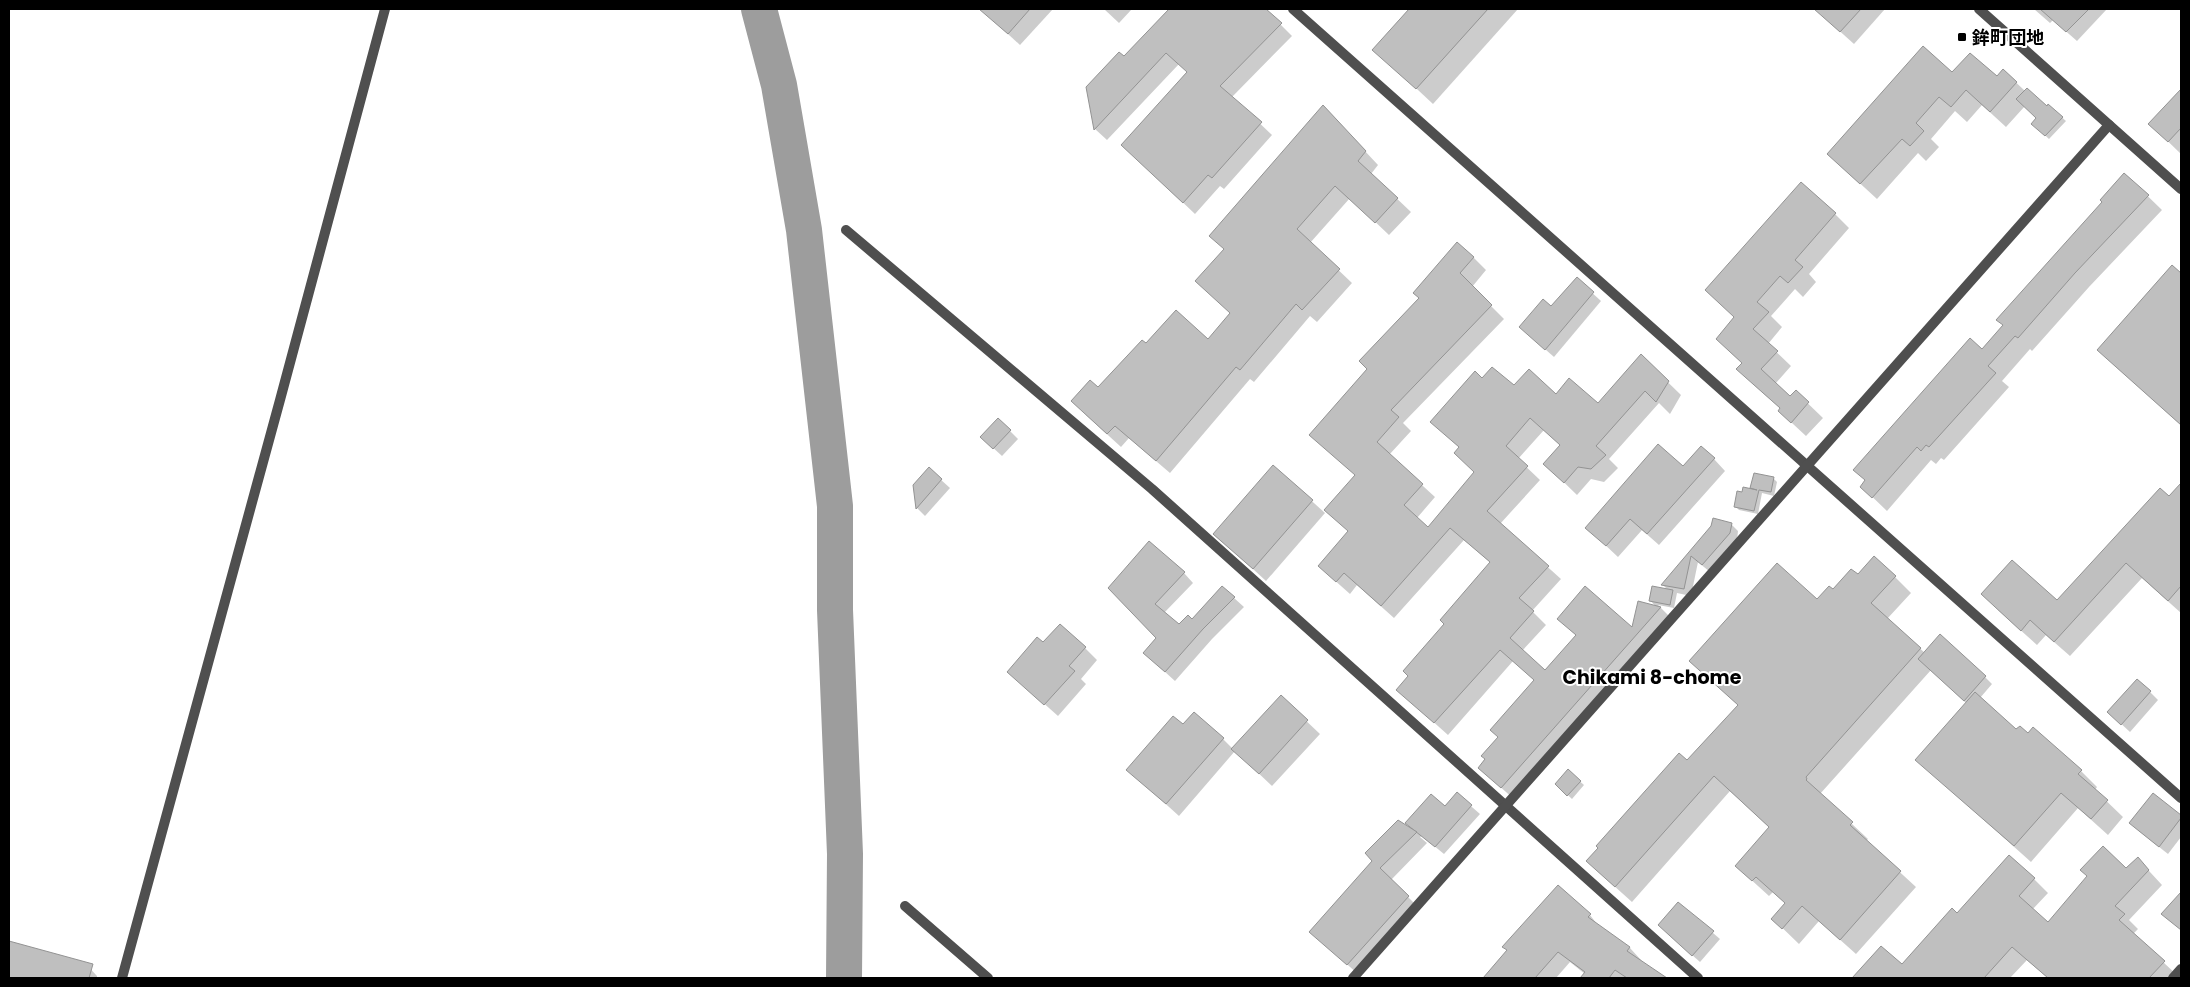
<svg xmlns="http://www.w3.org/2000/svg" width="2190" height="987" font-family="Poppins,'Noto Sans JP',sans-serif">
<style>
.shadow{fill:#0003}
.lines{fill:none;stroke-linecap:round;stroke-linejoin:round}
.river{stroke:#9d9d9d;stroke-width:36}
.building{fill:#bfbfbf;stroke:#939393}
.minor{stroke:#4f4f4f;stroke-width:10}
.poi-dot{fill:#000;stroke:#fff;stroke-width:2}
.labels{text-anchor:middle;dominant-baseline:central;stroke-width:4;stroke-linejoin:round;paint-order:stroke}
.poi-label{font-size:18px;font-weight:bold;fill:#000;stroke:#fff;text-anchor:start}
.neighbourhood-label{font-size:19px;font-weight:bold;fill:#000;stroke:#fff}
</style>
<rect width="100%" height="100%" fill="#fff"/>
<!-- shadow -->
<g class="shadow">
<polygon points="987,9 1053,9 1020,45 984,12"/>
<polygon points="1104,9 1132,9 1119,23"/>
<polygon points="1171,9 1245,9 1249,13 1253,9 1265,9 1292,36 1232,97 1272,135 1224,189 1220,186 1195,214 1135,157 1189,73 1179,64 1107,140 1095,129 1088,87 1124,58"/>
<polygon points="1410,9 1518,9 1433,104 1374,49"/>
<polygon points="1815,9 1885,9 1854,44"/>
<polygon points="2034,9 2107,9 2077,41 2053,20 2050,23"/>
<polygon points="2004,71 2025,91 2047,108 2049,106 2066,121 2049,139 2033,124 2038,118 2025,106 2006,127 1982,105 1967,122 1955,111 1931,139 1939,147 1926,161 1918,153 1877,199 1828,154 1952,74 1997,78"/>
<polygon points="2181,91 2181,154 2150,124"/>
<polygon points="1336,120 1378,165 1371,174 1411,212 1389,235 1350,198 1310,243 1352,283 1317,322 1310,316 1254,382 1250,379 1170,473 1129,438 1121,447 1086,415 1098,389 1146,345 1208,341 1231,314"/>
<polygon points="2125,174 2162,210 2089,287 2032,351 2030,349 2002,381 2009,387 1944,460 1941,458 1936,464 1931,460 1887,511 1862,487 1983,351"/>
<polygon points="1835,214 1849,228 1809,274 1816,282 1803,297 1795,289 1771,316 1782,327 1768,344 1791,366 1775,384 1790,398 1796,392 1823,418 1806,436 1779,411 1781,409 1752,383 1743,364 1717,339"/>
<polygon points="1473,257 1486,270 1472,287 1504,319 1403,423 1411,431 1389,455 1435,497 1417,518 1428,528 1475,472 1460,448 1432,422 1483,380 1598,405 1641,356 1681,395 1670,414 1659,403 1609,459 1618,468 1604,482 1591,479 1577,495 1545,464 1561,446 1544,430 1518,459 1540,480 1500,524 1561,579 1532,611 1546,625 1522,651 1545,672 1577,636 1558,619 1633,630 1656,607 1650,600 1668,590 1663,585 1712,527 1731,524 1738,531 1737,540 1710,572 1698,562 1691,596 1677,593 1674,608 1658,605 1673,620 1515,800 1479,768 1535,681 1513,661 1448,735 1411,702 1446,624 1491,563 1464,540 1394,618 1357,585 1350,594 1332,578 1349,532 1356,475 1311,435"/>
<polygon points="2172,267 2181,275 2181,425 2098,350"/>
<polygon points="1577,279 1601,301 1554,357 1529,335"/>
<polygon points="1010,431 1018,439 1002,456 990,445"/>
<polygon points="1714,459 1725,471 1659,545 1642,530 1618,557 1587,528 1683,467"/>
<polygon points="1273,466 1325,513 1266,581 1215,534"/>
<polygon points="929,469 950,488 925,516 917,508 915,486"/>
<polygon points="1773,478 1777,482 1774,496 1762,493 1758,514 1739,510 1735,506 1743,494 1754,490 1752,488"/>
<polygon points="2181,485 2181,613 2142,578 2070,656 2046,635 2037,645 1998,610 2057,602"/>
<polygon points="1184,573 1193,583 1164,613 1179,626 1192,621 1223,588 1244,607 1212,639 1175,681 1154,662 1158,638 1110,588"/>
<polygon points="1858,576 1895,577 1911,593 1887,619 1925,653 1985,677 1992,684 1980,698 2016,731 2081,771 2097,787 2095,790 2123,817 2108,835 2078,808 2031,862 1917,760 1967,704 1931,670 1820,794 1868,839 1866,841 1916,887 1856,954 1819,921 1799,944 1773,919 1786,904 1773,892 1769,896 1736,866 1770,828 1730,791 1632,902 1603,876 1687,762 1739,706 1691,661 1817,601"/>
<polygon points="1043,644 1085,648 1097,660 1081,679 1086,684 1058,716 1022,684"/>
<polygon points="2150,692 2158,700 2130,732 2117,720"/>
<polygon points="1281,697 1320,734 1272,786 1235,751 1179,816 1128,770 1223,739 1233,749"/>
<polygon points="1568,771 1584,785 1572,799 1556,784"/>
<polygon points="1457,794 1480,814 1444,854 1422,836 1420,837 1427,843 1391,880 1419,908 1359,975 1311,932"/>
<polygon points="2153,795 2181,817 2181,837 2168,854 2139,831"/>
<polygon points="2138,859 2162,885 2129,920 2138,929 2133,934 2178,976 2175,978 2048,978 2027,960 2010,978 1854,978 1881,948 1902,966 1958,915 2034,879 2048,893 2032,910 2048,924"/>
<polygon points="1678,903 1720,939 1700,962 1666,932"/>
<polygon points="1590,915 1600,928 1630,948 1641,960 1640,961 1665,978 1582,978 1585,974 1570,962 1556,978 1484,978 1508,951"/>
<polygon points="9,942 85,963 97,976 97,978 9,978"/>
</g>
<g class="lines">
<!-- river -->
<polyline class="river" points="759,9 779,85 804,230 835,506 835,610 845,854 844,978"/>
</g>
<!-- building -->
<g class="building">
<polygon points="979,9 1030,9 1008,34"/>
<polygon points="1169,9 1266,9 1282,23 1220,86 1262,122 1212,178 1208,175 1183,203 1121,145 1187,72 1166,53 1094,130 1086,87 1119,52 1124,56"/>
<polygon points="1409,9 1488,9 1416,89 1372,50"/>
<polygon points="1814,9 1861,9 1840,32"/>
<polygon points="2040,9 2089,9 2066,32"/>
<polygon points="1923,46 1952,72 1970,53 1997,76 2003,69 2017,82 1990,112 1966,90 1951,107 1939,97 1916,123 1924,131 1910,146 1902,139 1860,184 1827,154"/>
<polygon points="2027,88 2047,106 2048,104 2063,117 2045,136 2031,124 2036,118 2016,99"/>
<polygon points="2181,89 2181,128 2168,142 2148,124"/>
<polygon points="1323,105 1366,151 1358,161 1398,198 1375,223 1335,186 1297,229 1340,269 1302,310 1296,304 1240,370 1236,367 1156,461 1115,426 1107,434 1071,401 1090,380 1098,387 1142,340 1146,343 1176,310 1208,339 1230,313 1195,281 1224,249 1209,236"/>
<polygon points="2124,173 2149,195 2075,273 2018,338 2015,336 1988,366 1996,373 1929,447 1926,445 1921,451 1917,447 1872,498 1860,487 1865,480 1853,470 1970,338 1982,349 2003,325 1996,320 2102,202 2100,200"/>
<polygon points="1801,182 1836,213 1795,260 1803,267 1788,283 1780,276 1757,302 1769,312 1753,329 1778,351 1761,369 1790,396 1796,390 1809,402 1791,423 1778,411 1780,408 1736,369 1742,363 1716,339 1734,317 1705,290"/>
<polygon points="1457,242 1474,257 1460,273 1492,305 1391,410 1399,417 1377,442 1423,484 1404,505 1428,527 1474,472 1454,453 1459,447 1430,422 1475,371 1482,378 1492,367 1514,385 1529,369 1556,394 1569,378 1598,403 1641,354 1669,381 1656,402 1645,391 1596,446 1606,455 1591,469 1578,467 1564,483 1543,464 1560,445 1530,418 1506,446 1528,466 1487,511 1549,566 1519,598 1534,611 1510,638 1545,670 1576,635 1557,619 1585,586 1632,627 1638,601 1661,607 1501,788 1478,768 1485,759 1481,756 1498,737 1490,730 1534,680 1500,650 1434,723 1396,690 1408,676 1403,671 1444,624 1440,620 1490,562 1450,528 1381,606 1344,573 1336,582 1318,566 1348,531 1324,510 1355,475 1309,435 1367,369 1359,361 1419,298 1413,293"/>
<polygon points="2172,265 2181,273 2181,425 2097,350"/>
<polygon points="1577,277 1594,292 1545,350 1519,327 1543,299 1551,306"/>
<polygon points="998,418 1011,430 993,449 980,437"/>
<polygon points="1658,444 1683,466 1701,446 1715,458 1647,534 1630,519 1606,546 1585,528"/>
<polygon points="1273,465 1313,500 1253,569 1213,534"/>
<polygon points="929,467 942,479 916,509 913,485"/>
<polygon points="1754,473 1774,477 1771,492 1759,490 1754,511 1734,507 1737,491 1742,492 1743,487 1757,490 1750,488"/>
<polygon points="2181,483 2181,586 2168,601 2126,563 2054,642 2030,620 2021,631 1981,594 2012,560 2057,600 2160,488 2169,496"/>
<polygon points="1713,518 1732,523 1730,533 1702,565 1691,556 1684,589 1661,585 1711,526"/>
<polygon points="1149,541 1185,572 1155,604 1179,624 1188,615 1192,619 1222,586 1235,597 1203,629 1165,672 1143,653 1156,638 1108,588"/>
<polygon points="1874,556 1896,576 1871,603 1921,648 1806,777 1807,779 1806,780 1853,822 1850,825 1901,871 1840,940 1802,906 1782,929 1771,919 1785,903 1756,877 1752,881 1735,866 1769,827 1714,776 1615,887 1586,861 1598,848 1596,846 1679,753 1687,760 1738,705 1689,661 1777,563 1817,599 1829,586 1833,589 1851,569 1858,574"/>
<polygon points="1652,586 1673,590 1670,605 1649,601"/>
<polygon points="1060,624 1086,647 1069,666 1075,671 1044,705 1007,672 1037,637 1043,642"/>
<polygon points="1940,634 1986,676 1964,701 1918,659"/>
<polygon points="2137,679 2151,691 2121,725 2107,712"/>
<polygon points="1975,692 2016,729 2020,726 2028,733 2033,727 2082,770 2078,774 2108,800 2091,819 2061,793 2014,846 1915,760"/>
<polygon points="1281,695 1308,720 1259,774 1231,749"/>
<polygon points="1194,712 1224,738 1166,804 1126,770 1173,716 1183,724"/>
<polygon points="1568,769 1581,781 1567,796 1555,784"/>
<polygon points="1457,792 1472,805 1435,847 1405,823 1431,794 1445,806"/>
<polygon points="2153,793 2181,815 2181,818 2159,847 2129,823"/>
<polygon points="1398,820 1417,832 1380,868 1409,896 1347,965 1309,932 1372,861 1365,853"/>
<polygon points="2103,846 2126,868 2138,857 2149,870 2115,906 2125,914 2119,920 2165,961 2149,978 2048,978 2012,947 1984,978 1852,978 1881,946 1902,964 1952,908 1957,913 2009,855 2035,878 2019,896 2048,922 2087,876 2080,870"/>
<polygon points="1558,885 1591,914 1588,917 1630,947 1627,951 1667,978 1627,978 1615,970 1609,978 1580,978 1585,972 1558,952 1535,978 1483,978 1507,950 1502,947"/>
<polygon points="2181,892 2181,930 2161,914"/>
<polygon points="1678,902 1714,931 1692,956 1658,925"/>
<polygon points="9,941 93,964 89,978 9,978"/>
</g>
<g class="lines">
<!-- minor -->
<g class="minor">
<polyline points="1293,9 2181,798"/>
<polyline points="1979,9 2181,189"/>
<polyline points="846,230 1152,489 1698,978"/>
<polyline points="905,906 988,978"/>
<polyline points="122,978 280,400 385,9"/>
<polyline points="1353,978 2109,125"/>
<polyline points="2173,978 2181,969"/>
</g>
</g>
<!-- markers -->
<rect class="poi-dot" x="1957" y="32" width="10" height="10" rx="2.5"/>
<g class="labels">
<!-- poi labels -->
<g class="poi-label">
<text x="1972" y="37">鉾町団地</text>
</g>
<!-- neighbourhood labels -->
<g class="neighbourhood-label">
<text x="1652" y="677">Chikami 8-chome</text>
</g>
</g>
<!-- border -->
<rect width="2190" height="987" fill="none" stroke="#000000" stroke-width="20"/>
</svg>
